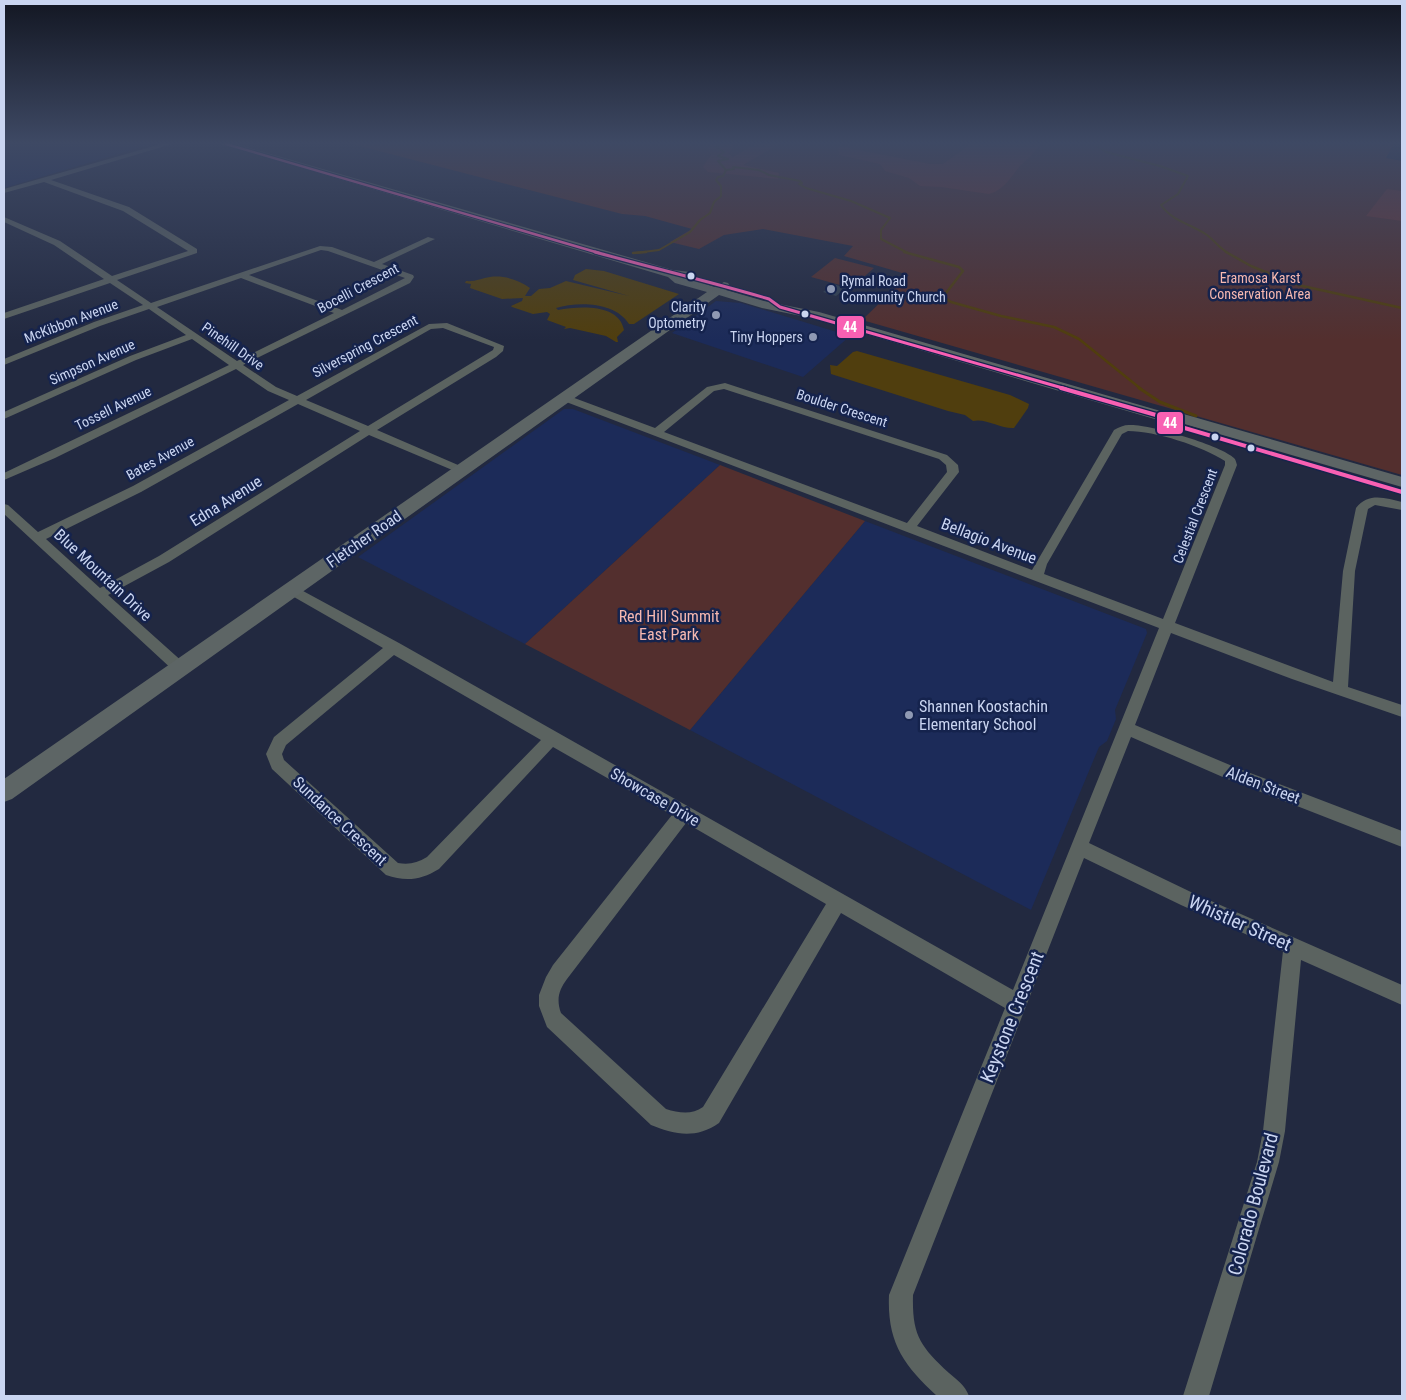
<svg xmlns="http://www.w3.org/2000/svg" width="1406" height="1400" font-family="'Roboto Condensed',sans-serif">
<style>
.built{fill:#1c2b59}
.green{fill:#532f2e}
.forest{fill:#6a3331}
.water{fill:#503e0e}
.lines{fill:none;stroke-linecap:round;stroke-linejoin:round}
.stream-far2{stroke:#503e0e;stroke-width:2}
.stream-far1{stroke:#503e0e;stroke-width:2.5}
.stream{stroke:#503e0e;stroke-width:3}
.building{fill:#324052}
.street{fill:#5b6360;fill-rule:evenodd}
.secondary{fill:#5d6565;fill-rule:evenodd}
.bus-1-far2-casing{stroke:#15234d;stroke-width:4.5}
.bus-1-far1-casing{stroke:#15234d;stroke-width:5.5}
.bus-1-casing{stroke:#15234d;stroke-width:7}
.bus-1-far2{stroke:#f860b3;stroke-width:2.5}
.bus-1-far1{stroke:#f860b3;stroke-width:3}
.bus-1{stroke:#f860b3;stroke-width:4}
.bus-dot{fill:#cad5f1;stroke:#15234d;stroke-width:2}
.poi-dot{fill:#8f99b3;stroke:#15234d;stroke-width:2}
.labels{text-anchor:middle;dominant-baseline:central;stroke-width:5;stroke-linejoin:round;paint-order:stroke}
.far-park-label{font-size:14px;fill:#f6b8b0;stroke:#15234d}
.far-poi-label{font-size:14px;fill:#cad5f1;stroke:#15234d;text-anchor:end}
.far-street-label{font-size:14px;fill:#cad5f1;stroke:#15234d}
.street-label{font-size:16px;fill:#cad5f1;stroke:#15234d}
.park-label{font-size:16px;fill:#f6b8b0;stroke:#15234d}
.poi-label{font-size:16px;fill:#cad5f1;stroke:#15234d;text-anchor:start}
.near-street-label{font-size:19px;fill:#cad5f1;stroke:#15234d}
.line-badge{stroke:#15234d;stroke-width:2}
.badge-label{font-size:14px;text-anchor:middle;font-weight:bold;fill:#fff}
</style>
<rect width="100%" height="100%" fill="#222940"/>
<!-- built -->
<g class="built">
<polygon points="4,144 152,144 4,188"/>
<polygon points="716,301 741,303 850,336 803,377 672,333"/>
<polygon points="564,409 573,409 720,465 525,644 358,557"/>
<polygon points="865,521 1146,629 1147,633 1115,710 1116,719 1107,741 1099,747 1031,910 690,730"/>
</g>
<!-- green -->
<g class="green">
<polygon points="352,144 1394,144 1386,158 1402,161 1402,475 862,320 909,275 844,256 853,246 763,229 724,235 699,249 670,242 692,229 645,216 622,214"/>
<polygon points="835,258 874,268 851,288 811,277"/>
<polygon points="720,465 865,521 690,730 525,644"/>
</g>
<!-- forest -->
<g class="forest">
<polygon points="710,144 734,144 729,154 733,157 756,144 779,144 743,165 779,173 778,179 708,172 703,167 711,155 708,148"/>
<path d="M971,144H1040C1034,154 1032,155 1024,162C1012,173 1007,189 989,194L941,187L920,186L909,178L885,171L880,164L839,155L838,146L930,164H943Z"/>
<polygon points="1387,189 1402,191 1402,221 1366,216"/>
</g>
<!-- water -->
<g class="water">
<path d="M586,269L604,271L679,294L634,324H629C616,302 578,301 556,308L558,310C579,306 619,303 624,330L617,337L618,342H616L606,336L570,328L564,329L566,327L547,320L550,314L547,312L533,314L512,307L511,306L522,301L523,298L502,299L470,288L471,284L465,283L466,281C475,282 482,278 490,277C504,275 519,280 530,288L525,296H531L539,289L550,288L566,281L629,296L573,280L575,275Z"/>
<path d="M857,351L1010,395L1029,404L1028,408L1014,428C1001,429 986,418 973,421L965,415L948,411L831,374L830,365L837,366L853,352Z"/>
</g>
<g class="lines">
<!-- stream-far2 -->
<g class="stream-far2">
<polyline points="721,144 716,147 724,152 718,156 728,159 718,161 726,170 734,169 733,167 759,170 769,175 800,181 802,183 799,184 806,188 851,201 890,218 881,230 881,239 908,253"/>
<path d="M1094,144L1106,152L1160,166L1188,176L1178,194L1161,205C1172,221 1191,224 1207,235C1215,241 1218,247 1228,253"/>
<polyline points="635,253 659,250 690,232 700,220 710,213 714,202 721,196 721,186 716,180 718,177 723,176 726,170"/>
</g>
<!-- stream-far1 -->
<g class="stream-far1">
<polyline points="904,252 959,267 963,271 946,293 945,298 951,302 1001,316 1054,327 1079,339 1141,389"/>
<polyline points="1226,252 1251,266 1298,285 1402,308"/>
<polyline points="633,253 646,252"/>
</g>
<!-- stream -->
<polyline class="stream" points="1139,388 1160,402 1196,416"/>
</g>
<!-- building -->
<polygon class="building" points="833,284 846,288 836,296 823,292"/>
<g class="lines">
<!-- street -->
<g class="street">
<path d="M161,144H172L51,180L129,207L197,249V253L117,280L151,303L320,246L332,247L374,262L428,237L435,239L382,264L413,275L414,277L410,283L243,365L276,387L297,396L429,324L447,323L504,346L503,351L496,357L377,430L465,468L467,470L465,472H457L369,435L169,562L108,595L185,664L187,668L185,672L180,673L175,672L4,514V504L8,505L38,532L133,486L289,400L268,391L236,369L55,458L4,480V473L229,365L192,339L136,360L4,419V412L130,356L186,335L149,309L100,326L4,365V359L94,322L143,305L110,283L4,319V313L104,279L54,245L4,222V217L60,241L112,276L188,251L123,211L44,182L4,193V189ZM321,250L328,251L405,278L342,310L249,275ZM241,278L334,313L237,361L157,307ZM443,328L494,347L493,350L368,426L306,400L431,329ZM298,404L360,431L159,556L100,588L46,539L141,492Z"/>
<path d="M725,383L947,455L958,465L959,472L917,526L1032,570L1114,430C1119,427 1124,425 1129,425C1146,423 1223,446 1234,458C1236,460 1236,462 1237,465L1175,623L1333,682L1343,571L1356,508C1368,492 1386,498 1402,502V510L1375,505L1368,509L1355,571L1348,687L1402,705V717L1292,679L1171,633L1135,725L1237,768L1402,831V847L1225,778L1131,737L1089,843L1193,893L1402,985V1005L1301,960L1285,1131L1279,1162L1209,1396H1183L1257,1162L1263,1131L1283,951L1181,905L1084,858L913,1295C912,1335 920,1346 949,1373C957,1380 965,1385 969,1396H937C903,1365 887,1342 889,1295L1005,1008L841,913L719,1123C696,1139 675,1135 651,1125L547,1027L539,1006V995L546,977L553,965L672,815L553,747L439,869C421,880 406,882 386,875L272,769L266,754L274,737L383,648L287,593L285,590L287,587L292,585L399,643L1013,990L1159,628L561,400L560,398L561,396H569L655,428L707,387ZM724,389L939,459L946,465L947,472L907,523L664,432L714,391ZM1128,431C1155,431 1202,446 1225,461V465L1163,619L1044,574L1047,564L1122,434ZM394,655L541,740L427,857C417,863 409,865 398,863L284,760L282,754L286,745ZM686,823L826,904L703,1107C692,1115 679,1113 666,1109L561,1013C556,999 559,990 567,979Z"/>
</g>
<!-- secondary -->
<polygon class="secondary" points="221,144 236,144 673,270 690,272 692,275 687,278 715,287 724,282 728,283 730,286 726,290 764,301 819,312 1164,412 1180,413 1402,477 1402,487 1174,421 1158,420 811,318 762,308 719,295 12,799 4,802 4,779 707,292 675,283 668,277"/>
<defs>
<polyline id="bus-1-far2" points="226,144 599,253"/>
<path id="bus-1-far1" d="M595,252C653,268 711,282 769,299L780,307L1066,389"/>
<polyline id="bus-1" points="1061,388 1163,417 1171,424 1402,492"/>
</defs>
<!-- bus-1-far2 casing -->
<use href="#bus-1-far2" class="bus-1-far2-casing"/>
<!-- bus-1-far1 casing -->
<use href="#bus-1-far1" class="bus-1-far1-casing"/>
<!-- bus-1 casing -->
<use href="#bus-1" class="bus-1-casing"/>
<!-- bus-1-far2 -->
<use href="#bus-1-far2" class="bus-1-far2"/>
<!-- bus-1-far1 -->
<use href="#bus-1-far1" class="bus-1-far1"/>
<!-- bus-1 -->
<use href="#bus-1" class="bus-1"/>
</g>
<!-- sky -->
<linearGradient id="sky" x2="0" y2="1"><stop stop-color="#131723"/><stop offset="0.42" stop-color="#3e4964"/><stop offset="1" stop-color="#3e4964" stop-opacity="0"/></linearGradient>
<rect width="1406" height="340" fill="url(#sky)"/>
<!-- markers -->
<g class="bus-dot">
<circle cx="691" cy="276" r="4.5"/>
<circle cx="805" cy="314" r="4.5"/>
<circle cx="1215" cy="437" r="4.5"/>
<circle cx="1251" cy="448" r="4.5"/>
</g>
<g class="poi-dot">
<circle cx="831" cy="289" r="5"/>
<circle cx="716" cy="315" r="5"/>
<circle cx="813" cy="337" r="5"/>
<circle cx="909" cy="715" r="5"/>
</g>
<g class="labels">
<!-- far-park labels -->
<g class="far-park-label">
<text x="1260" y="278">Eramosa Karst<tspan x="1260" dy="16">Conservation Area</tspan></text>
</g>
<!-- far-poi labels -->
<g class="far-poi-label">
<text x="841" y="281" text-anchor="start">Rymal Road<tspan x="841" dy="16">Community Church</tspan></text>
<text x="706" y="307">Clarity<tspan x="706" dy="16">Optometry</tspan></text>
<text x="803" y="337">Tiny Hoppers</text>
</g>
<!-- far-street labels -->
<g class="far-street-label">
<text transform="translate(358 288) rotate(-28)">Bocelli Crescent</text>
<text transform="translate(71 321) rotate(-21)">McKibbon Avenue</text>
<text transform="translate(233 346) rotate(35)">Pinehill Drive</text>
<text transform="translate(365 346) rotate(-28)">Silverspring Crescent</text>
<text transform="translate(92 362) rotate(-24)">Simpson Avenue</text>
<text transform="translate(113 408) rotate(-26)">Tossell Avenue</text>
<text transform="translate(842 408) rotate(18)">Boulder Crescent</text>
<text transform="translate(160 458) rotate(-29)">Bates Avenue</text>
<text transform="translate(1195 516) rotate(-69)">Celestial Crescent</text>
</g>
<!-- street labels -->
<g class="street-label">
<text transform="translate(226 501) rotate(-32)">Edna Avenue</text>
<text transform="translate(364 539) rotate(-35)">Fletcher Road</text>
<text transform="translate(989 541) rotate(21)">Bellagio Avenue</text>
<text transform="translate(103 575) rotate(43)">Blue Mountain Drive</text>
<text transform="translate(1263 785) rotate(21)">Alden Street</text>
<text transform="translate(655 797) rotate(30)">Showcase Drive</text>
<text transform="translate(340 821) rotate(43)">Sundance Crescent</text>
</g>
<!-- park labels -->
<g class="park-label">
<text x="669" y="616">Red Hill Summit<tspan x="669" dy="18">East Park</tspan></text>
</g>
<!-- poi labels -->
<g class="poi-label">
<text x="919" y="706">Shannen Koostachin<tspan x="919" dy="18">Elementary School</tspan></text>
</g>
<!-- near-street labels -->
<g class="near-street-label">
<text transform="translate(1240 923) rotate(24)">Whistler Street</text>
<text transform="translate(1012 1017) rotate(-68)">Keystone Crescent</text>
<text transform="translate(1253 1204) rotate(-75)">Colorado Boulevard</text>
</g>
</g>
<g class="line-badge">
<rect x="836" y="315" width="29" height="24" rx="5" fill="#f860b3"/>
<rect x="1156" y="411" width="28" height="24" rx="5" fill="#f860b3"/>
</g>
<g class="badge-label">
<text x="850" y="332">44</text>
<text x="1170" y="428">44</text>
</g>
<!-- border -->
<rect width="1406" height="1400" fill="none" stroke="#cad5f1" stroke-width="10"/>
</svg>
